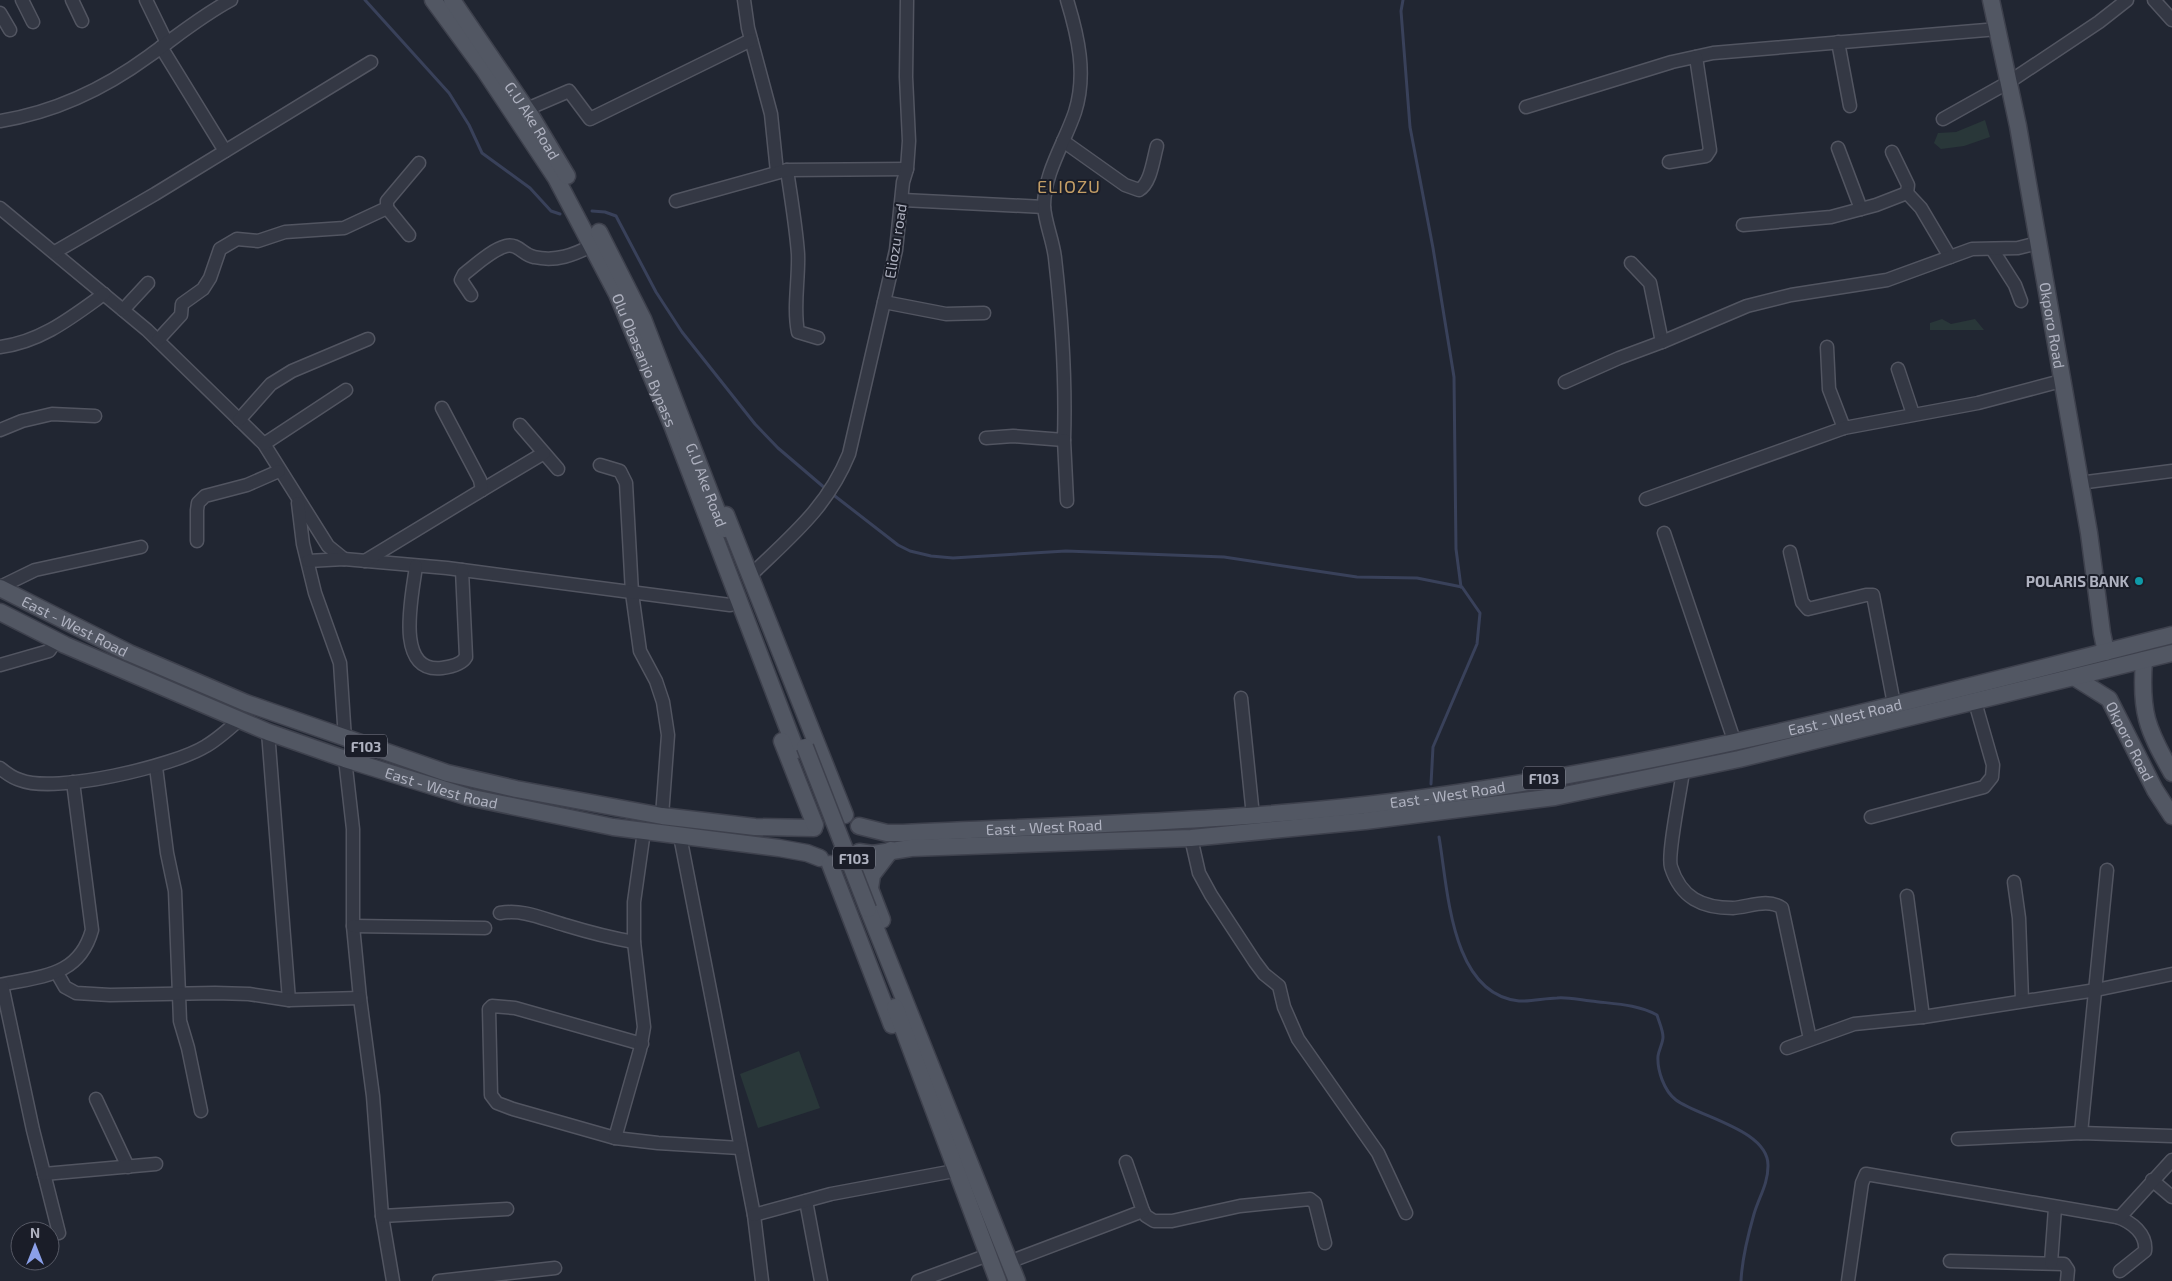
<svg xmlns="http://www.w3.org/2000/svg" width="2172" height="1281" font-family="'Exo 2',sans-serif">
<style>
.green{fill:#293739}
.lines{fill:none;stroke-linecap:round;stroke-linejoin:round}
.stream{stroke:#39415a;stroke-width:3}
.minor-casing{stroke:#525561;stroke-width:15}
.major-casing{stroke:#3e414d;stroke-width:19}
.minor{stroke:#343844;stroke-width:12}
.major{stroke:#525763;stroke-width:16}
.major-bridge-casing{stroke:#3e414d;stroke-width:19;stroke-linecap:butt}
.major-bridge{stroke:#525763;stroke-width:16}
.culture-dot{fill:#0f9aa8;stroke:#1a1d28;stroke-width:2}
.labels{text-anchor:middle;dominant-baseline:central;stroke-width:4;stroke-linejoin:round;paint-order:stroke}
.shield{fill:#1a1d28;stroke:#828592;stroke-width:1}
.shield-label{font-size:14px;font-weight:bold;fill:#afb2c0}
.street-label{font-size:15px;fill:#afb2c0;stroke:#1a1d28}
.poi-label{font-size:15px;font-weight:bold;fill:#afb2c0;stroke:#1a1d28;text-anchor:end}
.quarter-label{font-size:18px;letter-spacing:1px;fill:#c49e66;stroke:#1a1d28}
</style>
<rect width="100%" height="100%" fill="#212632"/>
<!-- green -->
<g class="green">
<polygon points="1985,120 1990,137 1964,146 1941,149 1934,143 1938,133 1956,132"/>
<polygon points="1942,319 1951,324 1975,319 1984,330 1930,330 1930,323"/>
<polygon points="799,1051 820,1108 758,1128 740,1074"/>
</g>
<g class="lines">
<!-- stream -->
<g class="stream">
<polyline points="365,0 449,93 469,125 482,153 530,188 551,211 560,214"/>
<polyline points="1403,0 1401,11 1410,127 1433,248 1454,377 1456,549 1461,587"/>
<polyline points="592,211 605,212 616,216 656,292 682,332 755,424 778,448 826,489"/>
<polyline points="831,493 898,545 910,551 931,556 953,558 1066,551 1224,557 1357,577 1417,578 1462,587 1480,613 1477,644 1433,747 1431,784"/>
<path d="M1439,837C1448,888 1450,994 1519,1001C1531,1002 1545,998 1557,998C1568,997 1580,1000 1591,1001C1614,1004 1637,1004 1657,1015C1659,1022 1663,1030 1663,1037C1663,1043 1659,1049 1658,1056C1657,1070 1664,1091 1676,1100C1699,1117 1769,1130 1768,1166C1768,1184 1759,1197 1754,1214C1748,1235 1742,1258 1741,1281"/>
</g>
<defs>
<g id="minor">
<polyline points="22,0 33,22"/>
<polyline points="72,0 82,21"/>
<polyline points="146,0 167,43"/>
<polyline points="744,0 748,28 771,114 777,172"/>
<polyline points="2154,0 2172,20"/>
<polyline points="0,13 10,30"/>
<polyline points="1838,42 1850,106"/>
<polyline points="161,47 225,151"/>
<polyline points="1526,107 1672,62 1713,53 1998,29"/>
<polyline points="527,109 569,91 590,119 751,40"/>
<polyline points="1943,119 2009,82 2099,22 2127,0"/>
<path d="M0,121C56,112 104,89 149,56C176,37 201,16 231,0"/>
<path d="M1063,141L1125,185L1139,190C1151,183 1153,160 1157,146"/>
<polyline points="1838,148 1861,209"/>
<polyline points="1892,152 1908,185 1907,193"/>
<polyline points="1669,162 1706,156 1710,150 1696,57"/>
<path d="M787,170C791,198 796,226 798,254C799,280 793,307 798,332L818,338"/>
<polyline points="903,200 1044,207"/>
<polyline points="676,201 787,170 907,169"/>
<polyline points="0,208 147,330 264,444 328,546 344,559"/>
<polyline points="387,208 409,235"/>
<polyline points="1743,225 1831,217 1876,205 1907,193 1921,208 1950,257"/>
<polyline points="1992,249 2015,285 2021,301"/>
<polyline points="55,252 155,194 371,62"/>
<polyline points="1631,263 1650,283 1662,342"/>
<path d="M471,295L461,280L464,274C476,265 491,250 506,246C518,243 523,255 534,257C556,262 574,255 593,245"/>
<polyline points="884,302 946,314 984,313"/>
<polyline points="123,310 148,283"/>
<polyline points="158,340 181,315 182,304 203,289 210,278 220,249 237,239 258,241 285,232 344,228 387,208 387,201 419,163"/>
<path d="M0,347C41,342 72,317 104,294"/>
<polyline points="1827,347 1829,389 1844,428"/>
<polyline points="1898,369 1913,414"/>
<polyline points="1565,382 1619,358 1662,342 1747,306 1791,295 1887,280 1972,249 2018,248 2038,243"/>
<polyline points="239,420 271,384 292,371 368,339"/>
<polyline points="520,425 558,469"/>
<polyline points="0,430 22,421 52,414 95,416"/>
<path d="M986,438L1013,436L1064,440C1066,378 1062,319 1055,258C1053,240 1045,223 1044,206C1044,173 1065,142 1075,112C1087,74 1078,36 1067,0"/>
<polyline points="1064,440 1067,501"/>
<polyline points="264,444 346,390"/>
<polyline points="600,465 620,471 626,483 632,593 640,651 656,681 663,702 668,735 662,816"/>
<polyline points="2079,483 2172,471"/>
<polyline points="482,490 544,453"/>
<polyline points="1646,499 1844,428 1978,403 2061,381"/>
<polyline points="298,503 303,544 315,593 340,663 345,739"/>
<polyline points="1664,533 1735,743"/>
<polyline points="197,541 197,510 198,503 205,496 247,485 279,471"/>
<polyline points="1790,552 1802,602 1808,609 1866,595 1873,595 1894,704"/>
<polyline points="308,561 344,559 447,568 730,605"/>
<polyline points="365,561 482,490 480,480 442,408"/>
<path d="M416,566C413,592 393,674 442,668C450,667 462,664 466,657L462,570"/>
<path d="M750,576C791,536 827,508 849,454L896,250L903,182L907,169L909,141L906,77L907,0"/>
<polyline points="0,587 35,570 141,547"/>
<polyline points="0,665 49,651 56,641"/>
<polyline points="1241,698 1253,816"/>
<polyline points="268,732 289,1000"/>
<polyline points="345,759 353,829 353,926 360,998 373,1096 382,1216 393,1281"/>
<polyline points="156,767 167,853 175,891 180,1021 188,1048 201,1111"/>
<path d="M0,768C6,773 13,778 20,780C55,794 174,766 206,746C218,739 229,729 239,720"/>
<path d="M1683,771C1681,788 1667,855 1671,867C1681,898 1702,908 1733,908C1749,907 1768,898 1782,908L1810,1039"/>
<polyline points="1871,817 1984,787 1992,777 1993,765 1975,702"/>
<polyline points="680,836 754,1215 762,1281"/>
<polyline points="1191,838 1199,873 1211,895 1255,962 1264,974 1279,986 1284,1007 1298,1039 1378,1153 1406,1213"/>
<polyline points="2014,882 2019,918 2022,1000"/>
<polyline points="1907,896 1923,1017"/>
<path d="M500,913C524,909 543,919 565,925C588,932 611,938 634,942"/>
<polyline points="353,926 485,928"/>
<polyline points="57,973 65,987 76,993 110,995 215,993 249,994 289,1000 360,998"/>
<path d="M0,985C41,976 79,977 92,930L73,782"/>
<polyline points="2,985 33,1130 59,1233"/>
<polyline points="642,1044 515,1008 492,1006 489,1009 491,1095 497,1103 513,1109 615,1138 658,1143 740,1148"/>
<polyline points="1787,1048 1854,1024 1923,1017 2096,990 2172,974"/>
<polyline points="96,1099 128,1167"/>
<polyline points="2081,1133 2107,870"/>
<polyline points="615,1138 640,1050 644,1027 634,942 634,902 644,831"/>
<polyline points="1958,1139 2081,1133 2172,1136"/>
<polyline points="44,1174 156,1164"/>
<polyline points="2152,1180 2172,1197"/>
<polyline points="806,1201 821,1281"/>
<polyline points="1143,1211 1146,1216 1154,1221 1172,1221 1240,1206 1310,1199 1315,1203 1325,1243"/>
<polyline points="754,1215 831,1194 954,1171"/>
<polyline points="382,1216 507,1209"/>
<path d="M2117,1217C2132,1222 2147,1234 2145,1251L2120,1271"/>
<polyline points="1950,1261 2064,1264 2068,1270 2067,1281"/>
<polyline points="1009,1262 1143,1211 1126,1162"/>
<polyline points="2051,1263 2055,1208"/>
<polyline points="439,1281 555,1268"/>
<polyline points="918,1281 988,1255"/>
<polyline points="1848,1281 1862,1183 1866,1174 2117,1217 2121,1216 2172,1160"/>
</g>
<g id="major">
<path id="s1" d="M433,0L485,71L556,178L617,294L672,425L796,750"/>
<path id="s2" d="M452,0L531,116L567,176"/>
<path id="s3" d="M1991,0L2018,126L2089,533L2102,633L2106,652"/>
<path id="s4" d="M599,232L643,319L724,529"/>
<polyline points="726,515 845,815"/>
<path id="s5" d="M0,588L129,653L246,703L447,773L516,789L662,816L755,827L814,828"/>
<path id="s6" d="M0,612L65,645L268,732L345,759L468,797L613,827L779,848L807,853L820,858"/>
<path d="M2144,660C2140,712 2147,729 2172,773"/>
<path id="s7" d="M2077,679L2109,699L2155,790L2172,816"/>
<polyline points="782,741 815,825"/>
<path id="s8" d="M859,826L887,833H903C1088,824 1274,821 1458,793C1700,758 1935,695 2172,635"/>
<polyline points="859,852 873,854 911,848 1191,838 1365,821 1555,797 1739,759 2172,653"/>
<polyline points="857,855 882,920"/>
<polyline points="830,864 892,1025"/>
<polyline points="870,888 872,875 891,850"/>
<polyline points="868,909 1017,1281"/>
<polyline points="895,1007 998,1281"/>
</g>
</defs>
<!-- minor casing -->
<use href="#minor" class="minor-casing"/>
<!-- major casing -->
<use href="#major" class="major-casing"/>
<!-- minor -->
<use href="#minor" class="minor"/>
<!-- major -->
<use href="#major" class="major"/>
<defs>
<polyline id="major-bridge" points="805,747 868,909"/>
</defs>
<!-- major-bridge casing -->
<use href="#major-bridge" class="major-bridge-casing"/>
<!-- major-bridge -->
<use href="#major-bridge" class="major-bridge"/>
</g>
<!-- markers -->
<circle class="culture-dot" cx="2139" cy="581" r="5"/>
<g class="labels">
<!-- shield labels -->
<g class="shield">
<rect x="345" y="734.5" width="42" height="23" rx="4"/>
<rect x="1523" y="766.5" width="42" height="23" rx="4"/>
<rect x="833" y="846.5" width="42" height="23" rx="4"/>
</g>
<g class="shield-label">
<text x="366" y="746">F103</text>
<text x="1544" y="778">F103</text>
<text x="854" y="858">F103</text>
</g>
<!-- street labels -->
<g class="street-label">
<text stroke="none"><textPath href="#s2" startOffset="145">G.U Ake Road</textPath></text>
<text transform="translate(895 241) rotate(-81)">Eliozu road</text>
<text stroke="none"><textPath href="#s3" startOffset="331">Okporo Road</textPath></text>
<text stroke="none"><textPath href="#s1" startOffset="419">Olu Obasanjo Bypass</textPath></text>
<text stroke="none"><textPath href="#s4" startOffset="275">G.U Ake Road</textPath></text>
<text stroke="none"><textPath href="#s5" startOffset="84">East - West Road</textPath></text>
<text stroke="none"><textPath href="#s8" startOffset="996">East - West Road</textPath></text>
<text stroke="none"><textPath href="#s7" startOffset="85">Okporo Road</textPath></text>
<text stroke="none"><textPath href="#s6" startOffset="476">East - West Road</textPath></text>
<text stroke="none"><textPath href="#s8" startOffset="591">East - West Road</textPath></text>
<text stroke="none"><textPath href="#s8" startOffset="186">East - West Road</textPath></text>
</g>
<!-- poi labels -->
<g class="poi-label">
<text x="2129" y="581">POLARIS BANK</text>
</g>
<!-- quarter labels -->
<g class="quarter-label">
<text x="1069" y="186">ELIOZU</text>
</g>
</g>
<!-- north arrow -->
<g transform="translate(35 1246)"><circle r="24" fill="#1a1d28" stroke="#565965"/>
<path d="M0-4L9 19L0 12L-9 19Z" fill="#8ba0e9"/>
<text y="-8" font-size="14" font-weight="bold" text-anchor="middle" fill="#afb2c0">N</text>
</g>
</svg>
